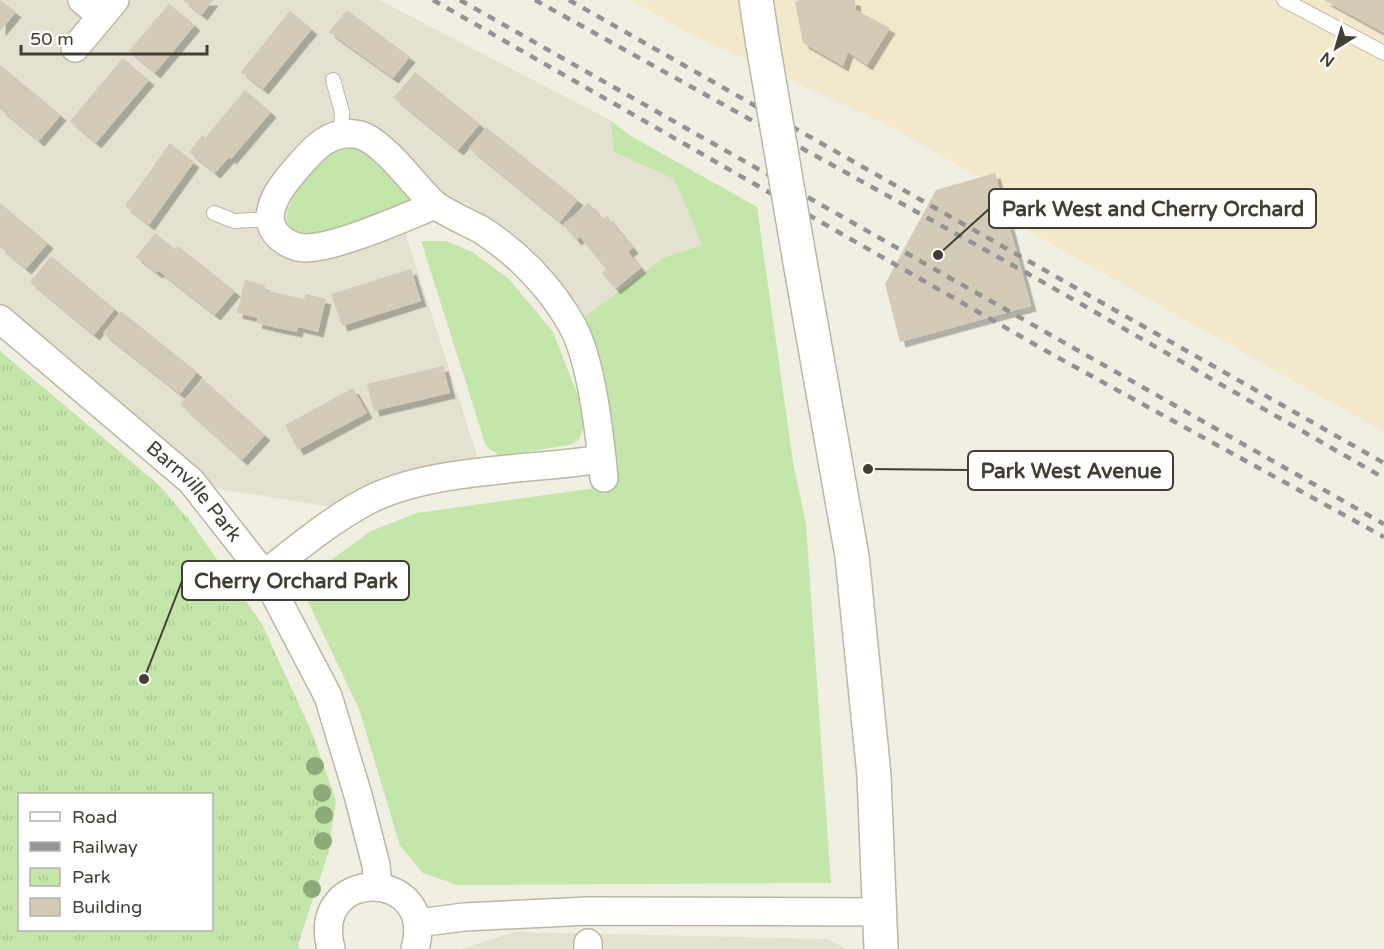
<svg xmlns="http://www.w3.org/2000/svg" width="1384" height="949" font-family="'Varela Round',sans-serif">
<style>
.residential{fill:#e5e1d0}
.commercial{fill:#f4e8cc}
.grass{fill:#c5e6aa}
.park{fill:url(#park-tufts);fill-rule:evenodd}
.building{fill:#d3cbb8;filter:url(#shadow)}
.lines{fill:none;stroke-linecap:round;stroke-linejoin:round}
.service-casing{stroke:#bcb7a5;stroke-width:16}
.minor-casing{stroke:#bcb7a5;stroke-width:30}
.tertiary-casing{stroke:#bcb7a5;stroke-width:36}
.service{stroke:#fff;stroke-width:14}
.minor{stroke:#fff;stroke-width:27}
.tertiary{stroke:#fff;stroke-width:33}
.rail{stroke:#939393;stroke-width:4.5;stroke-dasharray:8 8;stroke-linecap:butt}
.tertiary-bridge-casing{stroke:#bcb7a5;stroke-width:36;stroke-linecap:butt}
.tertiary-bridge{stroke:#fff;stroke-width:33}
.tree{fill:#8daa7b}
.labels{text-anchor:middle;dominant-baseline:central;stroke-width:4.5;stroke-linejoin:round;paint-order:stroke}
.street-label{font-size:20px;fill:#433e33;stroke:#fff}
.leader{fill:none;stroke:#433e33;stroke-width:2}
.callout-dot{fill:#433e33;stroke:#fff;stroke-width:2}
.callout{fill:#fff;stroke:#433e33;stroke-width:2}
.callout-label{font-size:21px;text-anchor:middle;font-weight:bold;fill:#433e33}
</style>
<defs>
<pattern id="park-tufts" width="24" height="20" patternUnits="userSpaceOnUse" patternTransform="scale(1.5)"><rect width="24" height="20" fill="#c5e6aa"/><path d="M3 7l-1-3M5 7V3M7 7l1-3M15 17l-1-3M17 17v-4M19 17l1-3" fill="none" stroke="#aac693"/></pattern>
<filter id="shadow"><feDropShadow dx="5.5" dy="5.5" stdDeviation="0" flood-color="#0004"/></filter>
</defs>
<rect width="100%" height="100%" fill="#f1eee2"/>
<!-- residential -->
<g class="residential">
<polygon points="0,0 379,0 610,120 614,152 674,179 702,245 663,258 582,319 533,261 467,202 404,229 478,458 390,476 331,507 213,488 0,307"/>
<polygon points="515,932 828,939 846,949 461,949"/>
</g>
<!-- commercial -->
<polygon class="commercial" points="631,0 1384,0 1384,432 1009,220 1021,201 887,125 687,32"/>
<!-- grass -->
<g class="grass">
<polygon points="610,120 631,136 757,207 793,462 806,524 831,883 457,885 423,873 400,846 359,709 299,583 371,531 417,513 617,485 607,391 582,319 663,258 702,245 674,179 614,152"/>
<path d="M344,144C368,150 408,174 409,202L401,209L308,238L297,236L287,227C284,197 317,155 344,144Z"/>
<polygon points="421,241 446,241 472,252 509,279 553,332 581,404 583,429 579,440 570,445 500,456 486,446"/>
</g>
<!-- park -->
<path class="park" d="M0,351L158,484L191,522L262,624L313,735L336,801L328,854L298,944L300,949H0ZM20,794H212V930H20Z"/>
<!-- building -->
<g class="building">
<polygon points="0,0 16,12 0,31"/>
<polygon points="183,0 213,0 202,15"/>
<polygon points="800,0 855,0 856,10 890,28 867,65 848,52 843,66 803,43 795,2"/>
<polygon points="1324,0 1384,0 1384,33"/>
<polygon points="169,4 195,25 155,73 129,51"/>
<polygon points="347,10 410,57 393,78 329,32"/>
<polygon points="290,11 312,29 263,89 241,72"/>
<polygon points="123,58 149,80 96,143 70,121"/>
<polygon points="0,65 61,115 39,141 0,109"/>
<polygon points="415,72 480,124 458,150 394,98"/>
<polygon points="245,90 271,112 231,159 229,157 215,173 189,152 203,135 205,138"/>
<polygon points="486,127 578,200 560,222 469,148"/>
<polygon points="170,143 194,162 149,225 125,206"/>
<polygon points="995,173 1031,306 900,342 885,284 936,190"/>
<polygon points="0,203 48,243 26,269 0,247"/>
<polygon points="589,203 602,219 607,216 633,248 628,252 641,268 615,289 602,273 606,270 593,253 580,237 576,240 563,224"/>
<polygon points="155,233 175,249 178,246 235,291 215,315 159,271 157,273 136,257"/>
<polygon points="51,256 115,309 94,335 30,282"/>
<polygon points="411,269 421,301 342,326 331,294"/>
<polygon points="245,280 265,285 264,290 304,299 306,294 326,299 318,332 298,327 297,332 277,328 256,323 258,318 237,313"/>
<polygon points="121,311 197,372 180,394 103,333"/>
<polygon points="443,366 450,393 374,411 367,384"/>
<polygon points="203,379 265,435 242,460 180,404"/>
<polygon points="353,388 367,413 298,450 285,425"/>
</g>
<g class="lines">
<defs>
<g id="service">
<polyline points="1284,0 1384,53"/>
<polyline points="333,80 342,112 341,134"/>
<polyline points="214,213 234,221 270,219"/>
</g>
<g id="minor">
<polyline points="82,0 101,16"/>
<polyline points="75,48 115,0"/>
<path d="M435,205C403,218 339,247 306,248C292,248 275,238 271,224C267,206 280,188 291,175C309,154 328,127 360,135C384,142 414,185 433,203C443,212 467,222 480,229C518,253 552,288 573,327C592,362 600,437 604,478"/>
<path id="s1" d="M0,319L191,481L264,574L328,696L358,795L376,865L378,886"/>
<path d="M264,574C298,548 334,517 373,498C437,468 531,470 602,459"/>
<polyline points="418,923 464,917 588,911 880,912"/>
<polyline points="588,943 588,949"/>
<path d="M331,949C309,865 438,868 415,949"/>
</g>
<g id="tertiary">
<polyline points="756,0 763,45"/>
<polyline points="800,262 852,556 874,775 881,949"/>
</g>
</defs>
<!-- service casing -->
<use href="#service" class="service-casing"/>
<!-- minor casing -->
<use href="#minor" class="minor-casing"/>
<!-- tertiary casing -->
<use href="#tertiary" class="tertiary-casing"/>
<!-- service -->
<use href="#service" class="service"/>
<!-- minor -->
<use href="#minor" class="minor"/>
<!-- tertiary -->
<use href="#tertiary" class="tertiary"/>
<!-- rail -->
<g class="rail">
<polyline points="433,0 1048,352 1384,537"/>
<polyline points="460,0 1384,524"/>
<polyline points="535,0 1034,277 1384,478"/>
<polyline points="569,0 1384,463"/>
</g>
<defs>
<polyline id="tertiary-bridge" points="763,45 800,262"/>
</defs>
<!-- tertiary-bridge casing -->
<use href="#tertiary-bridge" class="tertiary-bridge-casing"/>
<!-- tertiary-bridge -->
<use href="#tertiary-bridge" class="tertiary-bridge"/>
</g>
<!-- trees -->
<g class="tree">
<circle cx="315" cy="766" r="9"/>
<circle cx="322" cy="793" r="9"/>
<circle cx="324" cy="815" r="9"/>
<circle cx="323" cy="841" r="9"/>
<circle cx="312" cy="889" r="9"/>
</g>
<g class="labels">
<!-- street labels -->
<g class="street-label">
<text stroke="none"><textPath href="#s1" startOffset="260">Barnville Park</textPath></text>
</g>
</g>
<!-- callouts -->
<path class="leader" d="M938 255L989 209M868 469L968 470M144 679L182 581"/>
<g class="callout-dot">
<circle cx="938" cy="255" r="6"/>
<circle cx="868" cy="469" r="6"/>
<circle cx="144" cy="679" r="6"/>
</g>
<g class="callout">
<rect x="989" y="189" width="327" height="39" rx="6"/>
<rect x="968" y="451" width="205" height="39" rx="6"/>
<rect x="182" y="561" width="227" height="39" rx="6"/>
</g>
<g class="callout-label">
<text x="1153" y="216">Park West and Cherry Orchard</text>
<text x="1071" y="478">Park West Avenue</text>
<text x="296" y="588">Cherry Orchard Park</text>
</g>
<!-- legend -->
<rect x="18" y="793" width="195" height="138" fill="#ffffff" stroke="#b4b2ad" stroke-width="1.5"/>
<rect x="30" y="812" width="30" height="9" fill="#ffffff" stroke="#b4b2ad" stroke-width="1.5"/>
<text x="72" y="823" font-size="18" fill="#433e33">Road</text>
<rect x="30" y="842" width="30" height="9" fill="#939393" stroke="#b4b2ad" stroke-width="1.5"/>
<text x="72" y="853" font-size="18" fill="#433e33">Railway</text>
<rect x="30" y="868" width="30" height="18" fill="url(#park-tufts)" stroke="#b4b2ad" stroke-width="1.5"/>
<text x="72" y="883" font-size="18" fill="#433e33">Park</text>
<rect x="30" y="898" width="30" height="18" fill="#d3cbb8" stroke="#b4b2ad" stroke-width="1.5"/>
<text x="72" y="913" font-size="18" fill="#433e33">Building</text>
<!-- north arrow -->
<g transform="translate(1336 48) rotate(217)" stroke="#ffffff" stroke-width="4.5" paint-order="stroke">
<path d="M0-4.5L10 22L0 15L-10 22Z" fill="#433e33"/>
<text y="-9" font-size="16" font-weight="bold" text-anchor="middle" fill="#433e33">N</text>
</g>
<!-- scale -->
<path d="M21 45v9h186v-9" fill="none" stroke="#433e33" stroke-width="3"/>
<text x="30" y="45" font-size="18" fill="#433e33" stroke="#ffffff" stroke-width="4.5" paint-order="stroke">50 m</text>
</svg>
